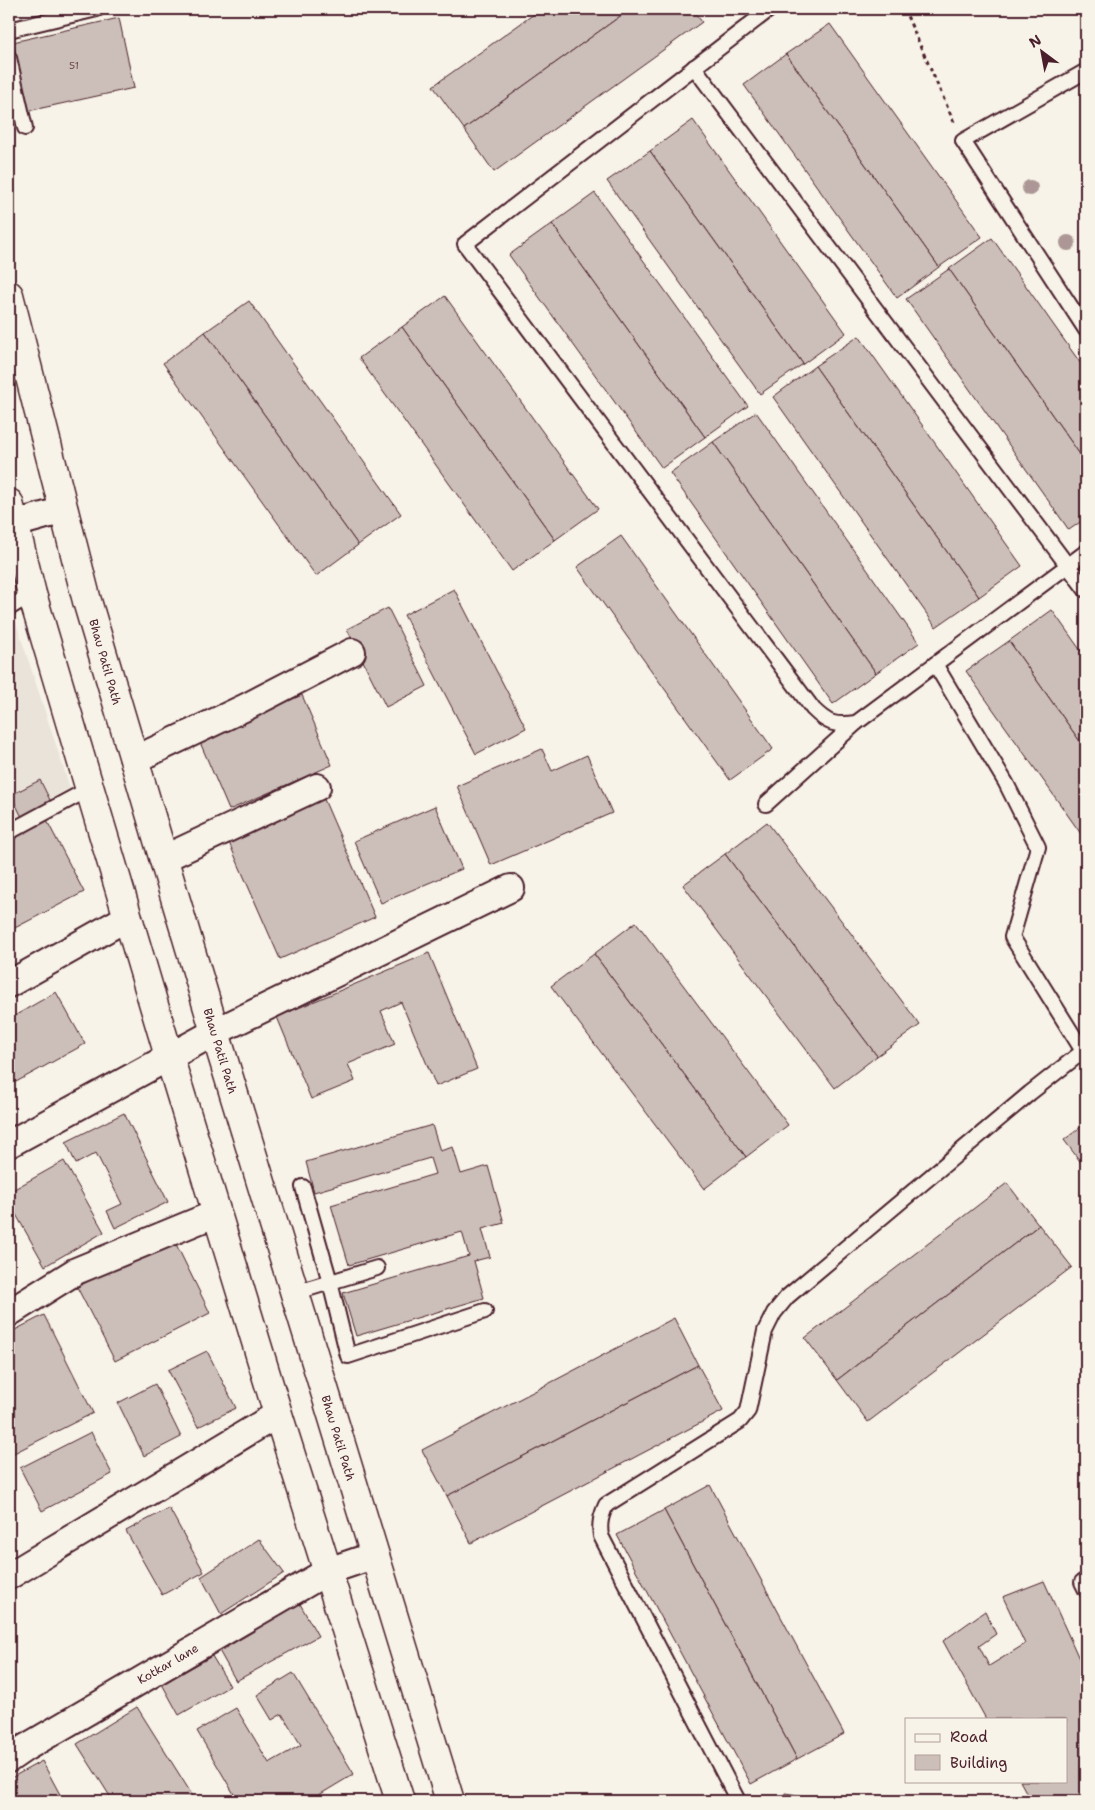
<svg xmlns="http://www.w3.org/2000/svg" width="1095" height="1810" font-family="'Shantell Sans',sans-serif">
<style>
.built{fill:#eae3da}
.building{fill:#ccbfb9;stroke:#4a1f2b}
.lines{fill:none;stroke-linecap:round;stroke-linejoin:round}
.lane-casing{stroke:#4a1f2b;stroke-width:18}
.street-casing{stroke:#4a1f2b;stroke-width:30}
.secondary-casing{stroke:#4a1f2b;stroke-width:31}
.path{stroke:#4a1f2b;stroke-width:3;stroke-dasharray:4 4;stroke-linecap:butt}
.lane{stroke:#f7f3e8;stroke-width:14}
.street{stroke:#f7f3e8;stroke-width:26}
.secondary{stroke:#f7f3e8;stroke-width:28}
.tree{fill:#ac9796}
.labels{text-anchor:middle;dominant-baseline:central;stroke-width:4.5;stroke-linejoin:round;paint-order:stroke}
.number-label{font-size:10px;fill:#6a474e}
.street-label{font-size:12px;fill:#4a1f2b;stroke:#f7f3e8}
</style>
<rect width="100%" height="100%" fill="#f7f3e8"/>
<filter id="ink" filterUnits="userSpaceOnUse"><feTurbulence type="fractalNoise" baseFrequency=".02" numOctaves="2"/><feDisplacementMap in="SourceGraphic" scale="10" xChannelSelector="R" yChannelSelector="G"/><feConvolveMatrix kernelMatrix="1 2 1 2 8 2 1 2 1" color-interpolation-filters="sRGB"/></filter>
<g filter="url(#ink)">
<!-- built -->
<polygon class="built" points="9,601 70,788 9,821"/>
<!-- building -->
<g class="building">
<polygon points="541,9 630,9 464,129 433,86"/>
<polygon points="630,9 692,9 702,22 494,172 464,129"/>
<polygon points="119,18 134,88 28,111 13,42"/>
<polygon points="830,24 982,237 939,267 786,54"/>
<polygon points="786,54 939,267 897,298 744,85"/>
<polygon points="693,120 846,333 803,364 650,151"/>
<polygon points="650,151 803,364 760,394 607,181"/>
<polygon points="595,193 748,406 705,437 552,224"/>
<polygon points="552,224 705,437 662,468 509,255"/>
<polygon points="992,238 1086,371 1086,463 949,269"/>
<polygon points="949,269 1086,463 1086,518 1069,530 906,299"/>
<polygon points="445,296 598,509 555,540 402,327"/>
<polygon points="249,301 401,514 358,545 205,332"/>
<polygon points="402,327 555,540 512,571 359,358"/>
<polygon points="205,332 358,545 316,576 163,363"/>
<polygon points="859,336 1022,566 979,597 815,366"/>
<polygon points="815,366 979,597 936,627 773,397"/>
<polygon points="756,412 919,643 876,673 713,442"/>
<polygon points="713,442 876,673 833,704 670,473"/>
<polygon points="621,536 773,749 730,780 577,567"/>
<polygon points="454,589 526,728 476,754 404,615"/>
<polygon points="388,608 427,686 386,707 347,629"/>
<polygon points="1052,610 1086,658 1086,750 1009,641"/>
<polygon points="1009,641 1086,750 1086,841 966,671"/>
<polygon points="302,695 332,765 229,810 199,740"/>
<polygon points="542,749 552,771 587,755 612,813 491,865 457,786"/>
<polygon points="40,780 52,804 23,819 11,795"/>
<polygon points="323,797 375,917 280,959 227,838"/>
<polygon points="435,806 462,869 381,903 354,841"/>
<polygon points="45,817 84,892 9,931 9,835"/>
<polygon points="767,822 920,1025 877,1056 725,854"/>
<polygon points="725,854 877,1056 835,1088 683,885"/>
<polygon points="636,922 788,1125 746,1157 594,954"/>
<polygon points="429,953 477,1069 436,1086 401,1002 381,1011 395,1044 348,1064 355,1081 311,1099 277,1017"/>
<polygon points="594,954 746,1157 704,1189 551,986"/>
<polygon points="56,992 85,1044 16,1082 9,1070 9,1019"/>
<polygon points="124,1113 168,1202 115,1228 107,1211 122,1204 96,1153 76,1164 66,1142"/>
<polygon points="1086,1123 1086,1169 1064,1140"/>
<polygon points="432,1125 440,1151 453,1147 461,1174 488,1166 504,1223 482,1229 490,1257 474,1261 484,1298 356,1336 343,1293 469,1256 462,1232 349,1265 331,1205 435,1174 430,1158 314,1192 306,1162"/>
<polygon points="64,1161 104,1232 45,1266 9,1202 9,1192"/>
<polygon points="1007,1183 1039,1225 837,1380 805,1338"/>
<polygon points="1039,1225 1072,1267 868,1422 837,1380"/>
<polygon points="173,1238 210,1313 115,1361 77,1287"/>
<polygon points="44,1315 93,1413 12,1454 9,1448 9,1333"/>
<polygon points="674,1318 698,1365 447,1496 422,1450"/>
<polygon points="207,1351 236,1408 198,1427 168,1370"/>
<polygon points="698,1365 723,1411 471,1543 447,1496"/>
<polygon points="155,1384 181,1437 144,1456 118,1403"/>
<polygon points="91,1432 112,1474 42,1511 20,1468"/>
<polygon points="710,1485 844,1734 797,1759 664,1510"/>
<polygon points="169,1508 204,1572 162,1595 126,1531"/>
<polygon points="664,1510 797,1759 751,1784 617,1535"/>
<polygon points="259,1539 284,1573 221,1614 201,1577"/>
<polygon points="1044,1581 1086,1674 1086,1801 1031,1801 1020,1781 1066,1781 1066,1719 986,1719 943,1641 985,1611 996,1634 979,1646 989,1666 1025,1644 1003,1597"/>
<polygon points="299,1602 318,1636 236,1681 217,1647"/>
<polygon points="212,1656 230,1686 179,1715 162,1684"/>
<polygon points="293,1673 354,1774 309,1801 238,1801 197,1731 236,1708 269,1763 301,1745 282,1714 272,1720 257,1695"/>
<polygon points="137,1707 196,1801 113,1801 77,1744"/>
<polygon points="42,1761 63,1800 9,1801 9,1779"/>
<polygon points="785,1793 837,1801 784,1801"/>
</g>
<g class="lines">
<defs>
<g id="lane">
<path d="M770,9L465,244L813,709C828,724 835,726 856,723L1086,552"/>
<polyline points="9,30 97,9"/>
<polyline points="9,58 25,128"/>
<polyline points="694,67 1086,590"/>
<polyline points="1086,71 963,141 1086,330"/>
<polyline points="9,608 32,594"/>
<polyline points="935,664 1006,783 1038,847 1012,937 1083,1051"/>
<polyline points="766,804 856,723"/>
<polyline points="9,832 89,789"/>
<polyline points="303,1187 330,1282 348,1356 485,1311"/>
<polyline points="294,1293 377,1268"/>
<polyline points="1082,1582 1086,1590"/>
<path d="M738,1801L601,1536C599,1524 601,1516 606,1505L740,1421L748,1411L765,1331L774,1313L787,1297L1030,1093L1086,1049"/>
</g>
<g id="street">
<polyline points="9,523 14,524 64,510"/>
<polyline points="134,760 246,707 352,652"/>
<polyline points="163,859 317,787"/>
<polyline points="9,984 128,917"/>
<polyline points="9,1144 215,1032 511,888"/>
<polyline points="9,1313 76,1271 217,1213"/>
<polyline points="9,1576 278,1414"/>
<polyline points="9,1759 25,1748 328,1571 375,1555"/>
</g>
<g id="secondary">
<polyline points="9,295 87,601 215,1032 450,1801"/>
<polyline points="9,503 32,594 169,1056 278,1414 400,1801"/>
</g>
</defs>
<!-- lane casing -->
<use href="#lane" class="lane-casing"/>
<!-- street casing -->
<use href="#street" class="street-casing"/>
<!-- secondary casing -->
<use href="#secondary" class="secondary-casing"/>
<!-- path -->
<polyline class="path" points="904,9 954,122"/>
<!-- lane -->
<use href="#lane" class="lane"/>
<!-- street -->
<use href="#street" class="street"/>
<!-- secondary -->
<use href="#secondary" class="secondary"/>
</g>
<!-- trees -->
<g class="tree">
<circle cx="1030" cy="188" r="8"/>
<circle cx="1068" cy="243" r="8"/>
</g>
</g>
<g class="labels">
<!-- number labels -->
<g class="number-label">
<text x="74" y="65">51</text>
</g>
<!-- street labels -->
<g class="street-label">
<text transform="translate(105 662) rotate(74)">Bhau Patil Path</text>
<text transform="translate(220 1051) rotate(73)">Bhau Patil Path</text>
<text transform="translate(338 1438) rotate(73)">Bhau Patil Path</text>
<text transform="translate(168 1664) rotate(-30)">Kotkar lane</text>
</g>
</g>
<!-- margin -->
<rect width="1095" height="1810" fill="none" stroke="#f7f3e8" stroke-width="30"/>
<rect x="15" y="15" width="1065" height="1780" fill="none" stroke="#4a1f2b" stroke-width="2" filter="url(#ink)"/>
<!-- legend -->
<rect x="905" y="1718" width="162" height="65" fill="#f7f3e8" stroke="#b29e9c"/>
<rect x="915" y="1734" width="25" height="8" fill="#f7f3e8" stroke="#b29e9c"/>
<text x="950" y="1742" font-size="15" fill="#4a1f2b">Road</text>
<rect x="915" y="1755" width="25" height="15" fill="#ccbfb9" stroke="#b29e9c"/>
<text x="950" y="1768" font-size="15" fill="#4a1f2b">Building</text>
<!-- north arrow -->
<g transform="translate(1042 52) rotate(328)" stroke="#f7f3e8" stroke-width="4" paint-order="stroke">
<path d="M0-4L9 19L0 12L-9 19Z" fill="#4a1f2b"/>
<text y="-8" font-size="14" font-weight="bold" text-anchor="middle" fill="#4a1f2b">N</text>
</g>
</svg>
